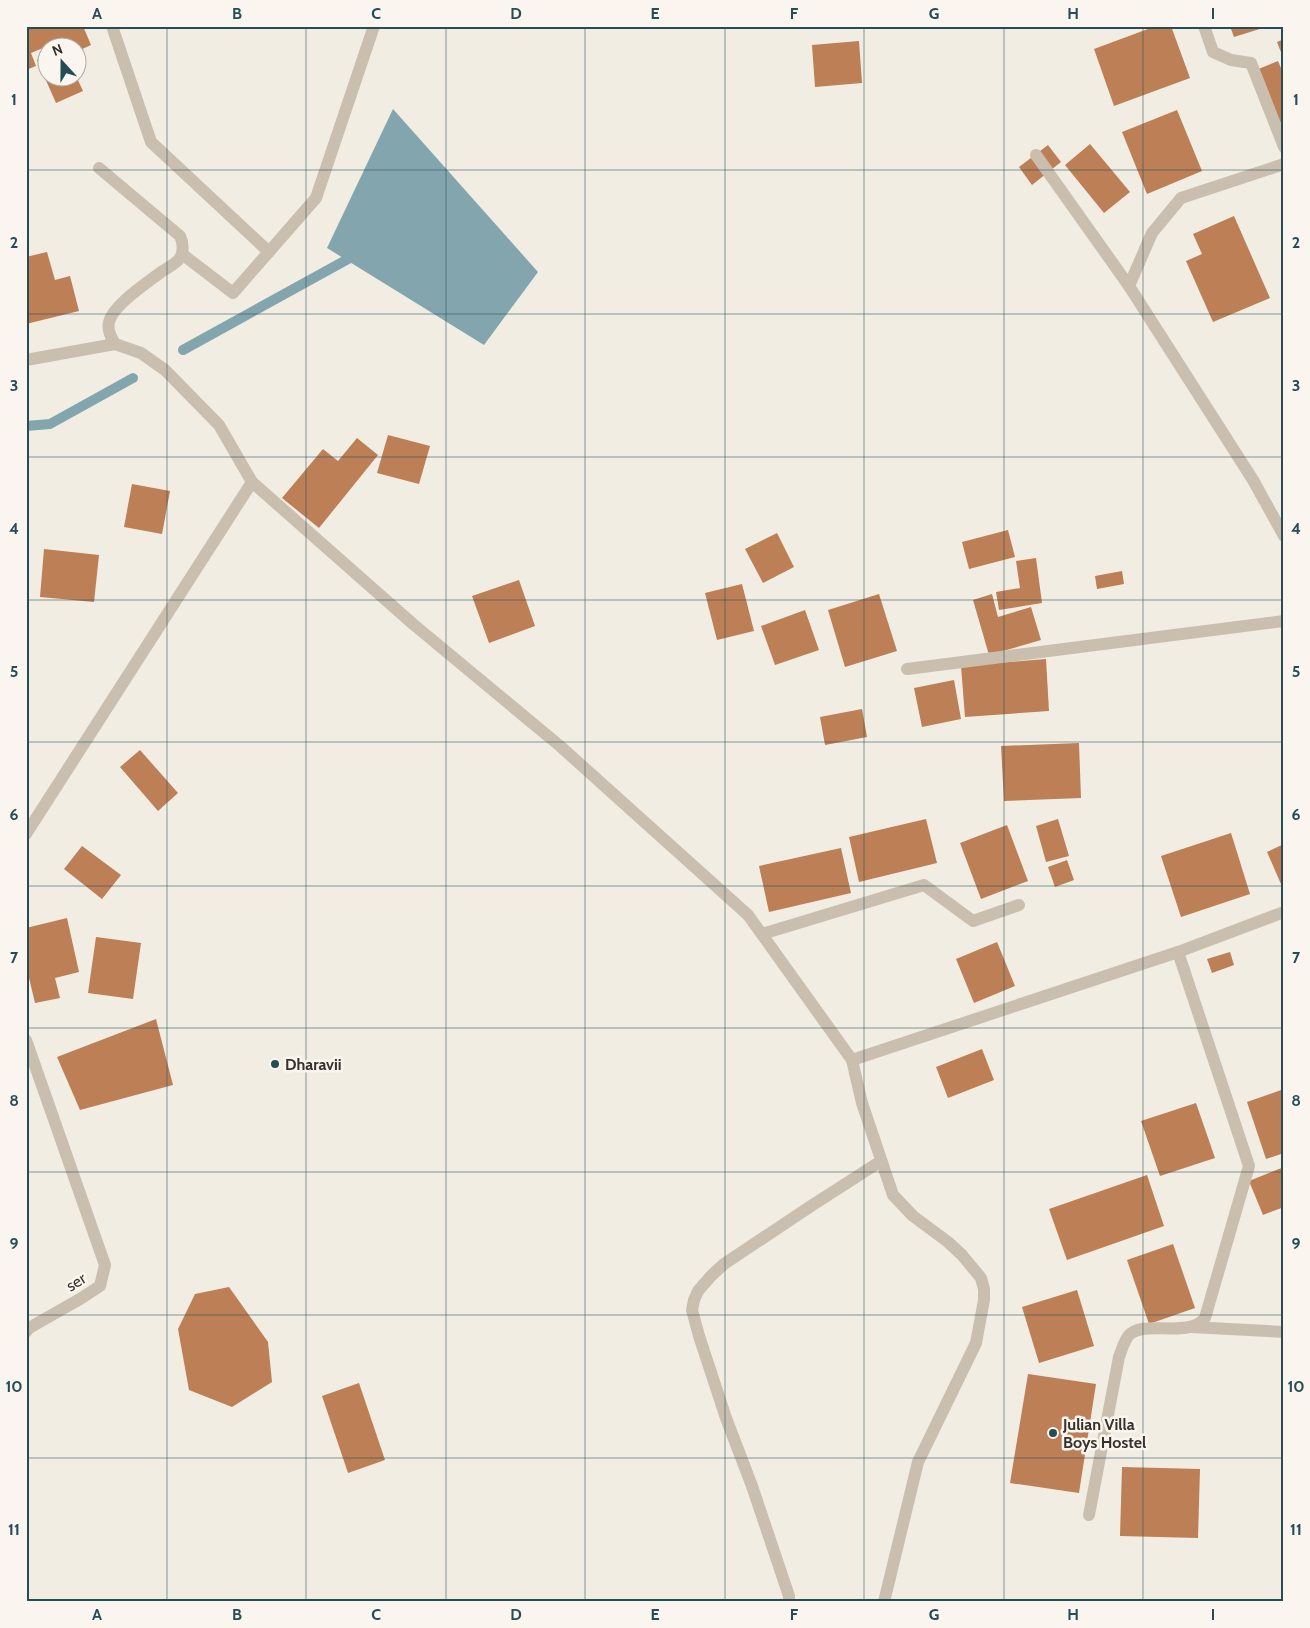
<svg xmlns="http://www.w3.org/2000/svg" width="1310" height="1628" font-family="Cabin,sans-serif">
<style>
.water{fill:#83a5ad}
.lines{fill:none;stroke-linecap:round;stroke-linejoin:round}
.stream{stroke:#83a5ad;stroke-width:10}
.building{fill:#bc7f56}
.minor{stroke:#cabfaf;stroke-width:12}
.grid{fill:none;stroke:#254c57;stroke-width:1;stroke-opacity:0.55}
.poi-dot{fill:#254c57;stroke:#faf6ef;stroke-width:2}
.labels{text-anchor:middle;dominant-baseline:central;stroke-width:5;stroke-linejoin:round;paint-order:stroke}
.poi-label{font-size:16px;font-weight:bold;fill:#39322c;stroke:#faf6ef;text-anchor:start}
.street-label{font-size:16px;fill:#39322c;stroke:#faf6ef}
.neatline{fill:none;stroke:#254c57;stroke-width:2}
.grid-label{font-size:16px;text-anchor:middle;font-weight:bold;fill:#254c57}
</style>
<rect width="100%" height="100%" fill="#f2ede2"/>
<!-- water -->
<polygon class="water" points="393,109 538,272 484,345 327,248"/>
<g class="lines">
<!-- stream -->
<g class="stream">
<polyline points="183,350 357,254"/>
<polyline points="26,426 50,424 133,378"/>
</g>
</g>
<!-- building -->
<g class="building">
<polygon points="26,26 83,26 91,45 78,51 78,48 67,48 64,39 31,53 36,66 26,70"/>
<polygon points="1156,26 1171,26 1190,78 1114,106 1094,49"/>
<polygon points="1230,26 1266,26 1266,27 1234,37"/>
<polygon points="1284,39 1284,60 1277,42"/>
<polygon points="859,41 862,83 815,87 812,45"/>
<polygon points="48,55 48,78 77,78 83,91 56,103 37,60"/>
<polygon points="1278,61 1284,75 1284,136 1256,70"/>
<polygon points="1177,110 1202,171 1147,194 1122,132"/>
<polygon points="1090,144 1130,192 1104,213 1065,165"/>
<polygon points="1048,145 1061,162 1032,185 1019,167"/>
<polygon points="1234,216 1270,298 1213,322 1186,261 1202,254 1193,234"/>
<polygon points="47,252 55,280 70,276 79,311 26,324 26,257"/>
<polygon points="388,435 430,446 419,484 377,473"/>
<polygon points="357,438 378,455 319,528 282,498 323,449 338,461"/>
<polygon points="132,484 170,491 162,534 124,527"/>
<polygon points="1008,530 1015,557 969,569 962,542"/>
<polygon points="777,533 794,567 763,583 745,549"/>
<polygon points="44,549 99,555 94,602 40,597"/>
<polygon points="1036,558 1042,603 999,610 996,592 1020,588 1016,561"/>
<polygon points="1122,571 1124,584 1097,589 1095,576"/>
<polygon points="519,580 535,626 489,643 472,596"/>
<polygon points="742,584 754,631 717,640 705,593"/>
<polygon points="879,594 897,651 845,667 828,610"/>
<polygon points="992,594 998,617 1031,607 1041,640 989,655 973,600"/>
<polygon points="805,610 819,650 775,665 761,626"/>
<polygon points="1046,659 1049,711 965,717 961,666"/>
<polygon points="954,680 961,719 922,727 914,688"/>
<polygon points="862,709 867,737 825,745 820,717"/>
<polygon points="1079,743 1081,798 1004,801 1001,746"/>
<polygon points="140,750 178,793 158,811 120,767"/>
<polygon points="926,819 937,863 859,882 849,837"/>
<polygon points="1058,819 1069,856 1046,862 1036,826"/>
<polygon points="1007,825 1028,881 981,899 960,843"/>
<polygon points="1231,833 1250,894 1181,917 1161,856"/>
<polygon points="1284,844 1284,883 1281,884 1267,852"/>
<polygon points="82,846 121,875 102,899 64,869"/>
<polygon points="841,848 851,893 769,912 759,866"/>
<polygon points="1067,860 1074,880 1055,887 1048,867"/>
<polygon points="67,918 79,972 55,978 60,998 35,1003 26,965 26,928"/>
<polygon points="96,937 141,943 133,999 88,993"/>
<polygon points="997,942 1015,986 974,1003 956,959"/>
<polygon points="1230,952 1234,965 1212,973 1207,959"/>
<polygon points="156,1019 173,1085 80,1110 57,1057"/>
<polygon points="982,1049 994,1080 948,1098 936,1067"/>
<polygon points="1284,1089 1284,1153 1266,1159 1247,1102"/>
<polygon points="1196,1103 1215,1158 1160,1176 1141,1121"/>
<polygon points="1284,1167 1284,1207 1263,1215 1249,1181"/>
<polygon points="1147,1175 1164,1226 1067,1260 1049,1209"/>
<polygon points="1173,1244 1195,1308 1149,1324 1127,1260"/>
<polygon points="229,1287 268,1342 272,1382 232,1407 189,1390 178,1329 195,1294"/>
<polygon points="1077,1290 1094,1346 1039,1363 1022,1307"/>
<polygon points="1028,1374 1096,1384 1079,1493 1010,1483"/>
<polygon points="359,1383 385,1460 348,1473 322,1396"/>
<polygon points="1122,1467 1200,1469 1198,1538 1120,1536"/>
</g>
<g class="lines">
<!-- minor -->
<g class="minor">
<polyline points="112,26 151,142 269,252"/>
<polyline points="1204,26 1213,52 1231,60 1251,63 1284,147"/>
<polyline points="1036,155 1129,286 1253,480 1284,536"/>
<path d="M99,168L180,236C183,242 184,252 180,258C176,264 167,268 161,272C147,283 113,305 109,322C107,330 111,337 115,344"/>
<polyline points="182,254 233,293 316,198 374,26"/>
<polyline points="1129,286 1152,233 1181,198 1284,164"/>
<polyline points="26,360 115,344 141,353 165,370 219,425 252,482 413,624 560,746 748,915 852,1060 1178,952"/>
<polyline points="907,669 1284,621"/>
<polyline points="26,834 252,482"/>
<polyline points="762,934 924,885 973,921 1019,905"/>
<polyline points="26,1040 105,1265 100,1286 80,1299 29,1328 26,1332"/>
<polyline points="852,1060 862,1103 893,1195 913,1216 948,1242 962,1255 981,1278 984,1289 984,1300 976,1343 918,1462 884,1602"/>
<polyline points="1191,1327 1284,1332"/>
<path d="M1089,1515L1119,1357C1122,1349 1124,1341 1129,1335C1145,1319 1188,1339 1205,1318L1249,1166L1178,952L1284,912"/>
<polyline points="789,1602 789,1596 752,1486 726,1418 699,1336 692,1310 694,1300 698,1291 711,1276 724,1264 811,1206 881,1161"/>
</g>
</g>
<!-- grid -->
<path class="grid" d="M167,26V1602M306,26V1602M446,26V1602M585,26V1602M725,26V1602M864,26V1602M1004,26V1602M1143,26V1602M26,170H1284M26,314H1284M26,457H1284M26,600H1284M26,742H1284M26,886H1284M26,1028H1284M26,1172H1284M26,1315H1284M26,1458H1284"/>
<!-- markers -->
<g class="poi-dot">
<circle cx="275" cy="1064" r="5"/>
<circle cx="1053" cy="1433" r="5"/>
</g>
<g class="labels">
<!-- poi labels -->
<g class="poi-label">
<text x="285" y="1064">Dharavii</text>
<text x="1063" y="1424">Julian Villa<tspan x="1063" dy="18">Boys Hostel</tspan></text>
</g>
<!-- street labels -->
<g class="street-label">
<text transform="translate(76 1282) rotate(-32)">ser</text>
</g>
</g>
<!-- border -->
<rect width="1310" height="1628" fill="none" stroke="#faf6ef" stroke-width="55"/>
<!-- north arrow -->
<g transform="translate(62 62) rotate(339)"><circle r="24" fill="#faf6ef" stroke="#ada8a1"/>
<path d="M0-4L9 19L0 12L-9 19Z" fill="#254c57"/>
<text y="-8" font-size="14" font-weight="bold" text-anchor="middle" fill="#39322c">N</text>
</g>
<rect x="28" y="28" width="1254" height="1572" class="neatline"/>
<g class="grid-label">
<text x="97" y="19">A</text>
<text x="237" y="19">B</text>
<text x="376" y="19">C</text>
<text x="516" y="19">D</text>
<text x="655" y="19">E</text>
<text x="794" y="19">F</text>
<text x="934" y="19">G</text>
<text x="1073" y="19">H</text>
<text x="1213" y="19">I</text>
<text x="14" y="105">1</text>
<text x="1296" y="105">1</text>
<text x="14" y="248">2</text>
<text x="1296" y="248">2</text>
<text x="14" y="391">3</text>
<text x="1296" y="391">3</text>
<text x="14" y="534">4</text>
<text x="1296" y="534">4</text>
<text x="14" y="677">5</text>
<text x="1296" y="677">5</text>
<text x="14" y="820">6</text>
<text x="1296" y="820">6</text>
<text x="14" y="963">7</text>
<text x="1296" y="963">7</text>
<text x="14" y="1106">8</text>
<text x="1296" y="1106">8</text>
<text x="14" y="1249">9</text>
<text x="1296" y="1249">9</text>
<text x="14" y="1392">10</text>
<text x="1296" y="1392">10</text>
<text x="14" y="1535">11</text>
<text x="1296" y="1535">11</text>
<text x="97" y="1620">A</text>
<text x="237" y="1620">B</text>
<text x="376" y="1620">C</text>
<text x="516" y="1620">D</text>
<text x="655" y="1620">E</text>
<text x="794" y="1620">F</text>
<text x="934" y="1620">G</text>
<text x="1073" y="1620">H</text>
<text x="1213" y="1620">I</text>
</g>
</svg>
